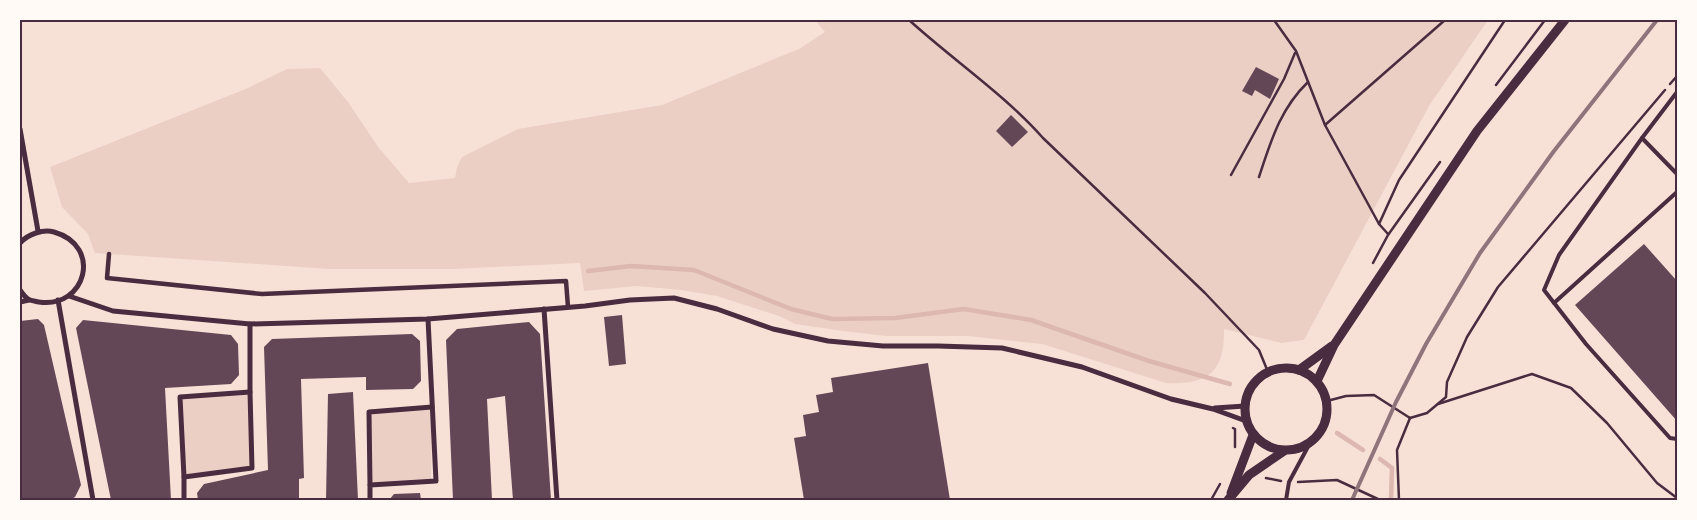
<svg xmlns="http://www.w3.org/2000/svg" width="1697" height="520" font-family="Karla,sans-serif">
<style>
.green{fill:#ebcfc5}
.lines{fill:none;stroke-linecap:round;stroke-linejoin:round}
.stream{stroke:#dcb8b0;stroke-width:4.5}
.building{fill:#644757}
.path{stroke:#4a2c40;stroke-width:2.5}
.service{stroke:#4a2c40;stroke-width:4}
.pedestrian{stroke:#4a2c40;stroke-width:4.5}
.minor{stroke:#4a2c40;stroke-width:5}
.tertiary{stroke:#4a2c40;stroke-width:9}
.rail{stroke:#8f747c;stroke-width:4}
.neatline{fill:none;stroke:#4a2c40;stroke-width:2}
</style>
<rect width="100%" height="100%" fill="#f7e1d7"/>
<!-- green -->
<g class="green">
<path d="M815,20H1488L1429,106L1304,340L1281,343L1224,329C1225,372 1208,385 1166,383L1042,344L968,336H886L843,331L795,324L779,316L717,296L681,290L637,286L584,291L580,263L452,269H329L95,253L88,234L62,207L50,167L248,88L287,69L320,68L348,102L379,148L409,183L455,178L457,167L462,157L518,129L662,105L799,49L825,32Z"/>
<polygon points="250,392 252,468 184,477 180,397"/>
<polygon points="432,407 431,482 370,485 367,413"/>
</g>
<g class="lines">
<!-- stream -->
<g class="stream">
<polyline points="588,271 631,266 694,270 791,309 832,319 895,318 964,309 1031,320 1149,361 1230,384"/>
<polyline points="1337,433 1363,450"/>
<polyline points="1380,459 1392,468 1391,500"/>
</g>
</g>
<!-- building -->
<g class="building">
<polygon points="1256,67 1279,79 1270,99 1255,90 1252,96 1242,91"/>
<polygon points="1011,115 1028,132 1012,147 996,131"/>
<polygon points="1644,244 1677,281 1677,421 1575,305"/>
<polygon points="622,315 626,364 609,366 604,317"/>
<polygon points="38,319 44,325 81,485 75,497 70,500 20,500 20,321"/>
<polygon points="83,320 231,335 238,344 239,375 231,384 165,388 171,500 111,500 76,328"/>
<polygon points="529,322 540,334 551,500 513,500 505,396 487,399 492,500 453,500 446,340 457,329"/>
<polygon points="412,334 420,341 421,381 413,389 366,390 366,377 301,379 304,478 299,479 299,500 198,500 197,493 204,484 268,470 264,347 272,339"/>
<polygon points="928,363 950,500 804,500 794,438 806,436 803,415 819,412 816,395 833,392 831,378"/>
<polygon points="353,392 358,500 326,500 328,394"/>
<polygon points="420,493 421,500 389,500 394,494"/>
</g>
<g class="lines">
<!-- path -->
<g class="path">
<path d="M909,20C953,60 1004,94 1043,138L1205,293L1259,350L1268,372"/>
<polyline points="1274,20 1296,51 1325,125 1379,224 1388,234"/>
<polyline points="1670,84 1677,76"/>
<polyline points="1496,85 1545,20"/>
<polyline points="1325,125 1445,20"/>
<polyline points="1231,175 1284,79 1295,53"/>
<path d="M1259,177C1271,141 1280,109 1308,82"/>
<polyline points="1379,224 1399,180 1505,20"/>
<polyline points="1373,263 1388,235 1440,162"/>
<polyline points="1327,401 1346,396 1374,395 1410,418"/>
<polyline points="1438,404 1532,374 1571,388 1607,423 1657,483 1677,498"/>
<polyline points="1410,418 1427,413 1446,397 1447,382 1467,337 1498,287 1665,90"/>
<polyline points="1233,428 1235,429 1235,447"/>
<polyline points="1266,478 1281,481"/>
<polyline points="1298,482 1337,480 1380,500"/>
<polyline points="1211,500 1220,484"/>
<polyline points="1399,500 1397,450 1410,418"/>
</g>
<!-- service -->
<g class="service">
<polyline points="1677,92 1642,138 1559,255 1544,290 1586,344 1670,438 1677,439"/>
<polyline points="1642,138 1677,174"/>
<polyline points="1554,303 1677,192"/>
<polyline points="1286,500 1289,482 1310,443"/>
</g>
<!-- pedestrian -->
<polyline class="pedestrian" points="109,254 107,278 262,294 566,281 568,307"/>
<!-- minor -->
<g class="minor">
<polyline points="20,129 38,231"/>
<path d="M20,243C28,234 43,229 54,232C103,246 86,309 39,302C35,301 31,301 28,299C25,297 22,293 20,290"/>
<polyline points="69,296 113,311 250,324 428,319 585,306 630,300 674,298 717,309 773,329 828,341 883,346 938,346 1002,348 1082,367 1171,399 1213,409 1246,421"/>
<polyline points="58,300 93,500"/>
<polyline points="20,302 29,300"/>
<polyline points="544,309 557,500"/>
<polyline points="1215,408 1245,406"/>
<polyline points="184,477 180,397 250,392"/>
<polyline points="370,485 369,412 432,407"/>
<polyline points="184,500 184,477 252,468 250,392 250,324"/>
<polyline points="370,500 370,485 436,481 428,319"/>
</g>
<!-- tertiary -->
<g class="tertiary">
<circle cx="1286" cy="409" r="41"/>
<polyline points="1299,370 1332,346"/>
<polyline points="1317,381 1334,345 1477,131 1565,20"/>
<polyline points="1231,493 1253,435"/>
<polyline points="1228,500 1249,475 1284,451"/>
</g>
<!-- rail -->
<polyline class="rail" points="1352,500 1396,402 1426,344 1480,253 1554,151 1657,20"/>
</g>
<!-- border -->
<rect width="1697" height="520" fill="none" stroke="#fffaf5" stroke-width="42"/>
<rect x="21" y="21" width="1655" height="478" class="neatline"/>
</svg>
